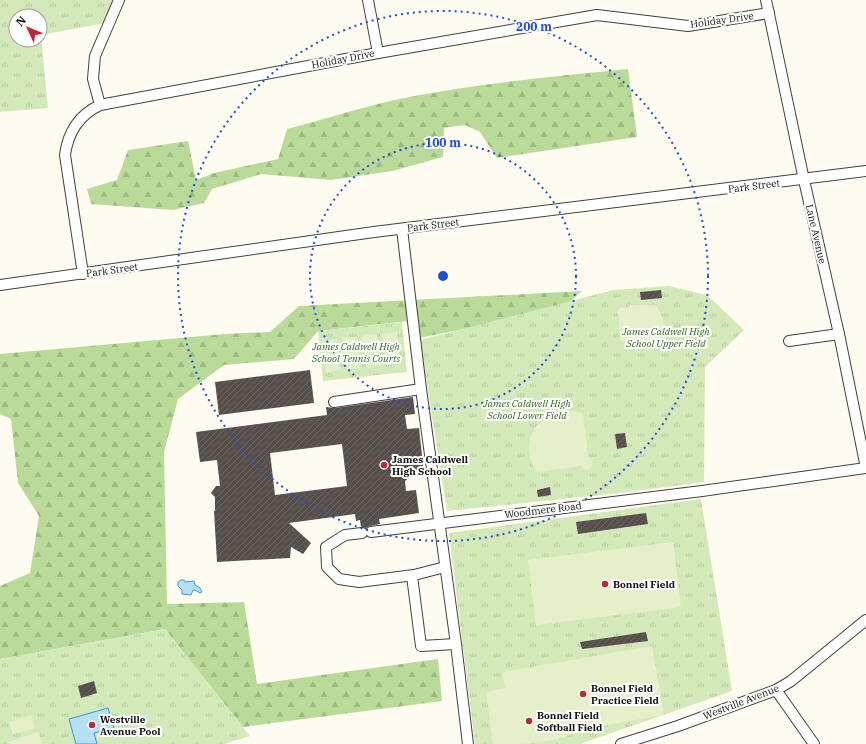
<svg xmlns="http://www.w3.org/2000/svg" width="866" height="744" font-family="'IBM Plex Serif',serif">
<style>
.forest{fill:url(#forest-firs)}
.park{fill:url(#park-tufts);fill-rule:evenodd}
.pitch{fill:#e5f0cb}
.water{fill:#b5e0f6;stroke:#3d98cc}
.building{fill:url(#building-hatch);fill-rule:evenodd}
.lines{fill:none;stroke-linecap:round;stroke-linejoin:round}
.minor-casing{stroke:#414141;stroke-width:12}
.minor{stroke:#fff;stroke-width:10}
.ring{fill:none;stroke:#1d4ed8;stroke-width:2;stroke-dasharray:2 4}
.poi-dot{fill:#be2734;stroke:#fff;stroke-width:1.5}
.labels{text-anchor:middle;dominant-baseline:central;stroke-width:4;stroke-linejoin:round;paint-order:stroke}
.street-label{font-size:10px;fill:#0e0e0e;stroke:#fff}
.park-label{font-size:10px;font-style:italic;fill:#30661f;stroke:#fff}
.poi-label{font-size:10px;font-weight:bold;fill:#0e0e0e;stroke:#fff;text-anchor:start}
.centre{fill:#1d4ed8;stroke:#fff;stroke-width:2}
.ring-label{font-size:12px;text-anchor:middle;font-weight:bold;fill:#1d4ed8;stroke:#fff;stroke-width:4;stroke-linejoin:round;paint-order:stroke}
</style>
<defs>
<pattern id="forest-firs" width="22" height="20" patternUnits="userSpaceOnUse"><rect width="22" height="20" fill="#b9da99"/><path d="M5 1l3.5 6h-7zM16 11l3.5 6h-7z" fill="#9eba83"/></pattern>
<pattern id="park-tufts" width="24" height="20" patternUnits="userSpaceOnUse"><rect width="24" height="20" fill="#d4e9ba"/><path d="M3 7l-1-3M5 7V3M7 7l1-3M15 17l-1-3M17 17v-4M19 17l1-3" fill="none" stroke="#b5c79f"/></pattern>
<pattern id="building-hatch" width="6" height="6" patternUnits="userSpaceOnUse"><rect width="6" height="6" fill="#574f4b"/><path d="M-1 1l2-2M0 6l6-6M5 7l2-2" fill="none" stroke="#6a6461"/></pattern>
</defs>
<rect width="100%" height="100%" fill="#fffbf0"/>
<!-- forest -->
<g class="forest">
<path d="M628,69L637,137L497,158L480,132L465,125L444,128L443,157L392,171L331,180L261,174L212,189L204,203L173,210L91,204L87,189L117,180L128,150L188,141L196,180L214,173L278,159L287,129C322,120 356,109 390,101C468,84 549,77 628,69Z"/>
<polygon points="582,291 562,309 419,338 417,320 318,331 294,359 224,365 178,399 164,452 167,604 244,602 257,684 438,659 442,701 243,727 165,629 0,659 0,586 30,573 39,516 18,483 11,419 0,414 0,354 225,334 270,332 299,306"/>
</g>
<!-- park -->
<g class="park">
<path d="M0,0H120L110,22L41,35L48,108L0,112ZM16,16H40V40H16Z"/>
<polygon points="669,286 707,295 744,330 705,367 704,482 629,492 447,511 420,340 613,290"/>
<polygon points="402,322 407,372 323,381 318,331"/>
<polygon points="701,499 732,691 580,744 475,744 449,533"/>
<polygon points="165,629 250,736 224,744 0,744 0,659"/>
</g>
<!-- pitch -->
<g class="pitch">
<path d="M630,305H656L663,318L664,330C649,347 640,356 620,340L619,317L617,313L620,307L628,309Z"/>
<polygon points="397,332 400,363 386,365 382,334"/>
<polygon points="377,334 380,365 366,367 362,336"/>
<polygon points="356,337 360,368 346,370 342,338"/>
<polygon points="336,339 340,370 326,372 322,341"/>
<path d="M572,411L583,413L588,457L593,463L591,467L586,470L581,466L537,472C517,440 537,413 572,411Z"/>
<polygon points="673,542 681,607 536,625 528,560"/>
<path d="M652,646L664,715L572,731V734C550,744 519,744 493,744L486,692L505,688L502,672Z"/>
<polygon points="31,715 35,728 13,734 9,722"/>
<polygon points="38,732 42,744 9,744 8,742"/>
</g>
<!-- water -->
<g class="water">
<polygon points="181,580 184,580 185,582 194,581 195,585 200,588 202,592 200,593 195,590 193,590 191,595 182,594 182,590 178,586 178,582"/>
<polygon points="108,708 114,728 94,733 97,744 76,744 69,719"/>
</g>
<!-- building -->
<g class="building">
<polygon points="661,290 662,298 641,300 640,292"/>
<polygon points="310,370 314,403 219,415 215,382"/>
<path d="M413,397L415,414L405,415L407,429L419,428L424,474L411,476L405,481L406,491L416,490L419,513L379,519L380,524L370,526L366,528L361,527L360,520L356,521L355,514L289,523L311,543L303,554L291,547L290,558L217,562L214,511H215V497L211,493L216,486H220L217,460L200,462L196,432L327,415L326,407L335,408ZM342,444L347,486L275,495L270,453Z"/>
<polygon points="625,433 627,447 617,449 615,434"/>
<polygon points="550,487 551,495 538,497 537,490"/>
<polygon points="646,513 648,524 578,534 576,522"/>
<polygon points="646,632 648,641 582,649 580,642"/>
<polygon points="94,681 97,693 81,698 78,686"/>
</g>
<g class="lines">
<defs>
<g id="minor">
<polyline points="368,0 378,53"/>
<polyline points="766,0 804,180 839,334 866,468"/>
<polyline points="100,105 93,79 95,56 119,0"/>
<polyline points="402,229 421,389 456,644 468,744"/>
<path d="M83,274L65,155C68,132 79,115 100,105L378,53L597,15L688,26L769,13"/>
<polyline points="0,285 374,232 866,171"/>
<polyline points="789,341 839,334"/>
<polyline points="334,402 421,389"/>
<polyline points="371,532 702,491 866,468"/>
<polyline points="362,533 345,535 326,547 327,567 339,579 359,582 414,575 445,567"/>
<polyline points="412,576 421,646 456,644"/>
<polyline points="776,690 814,744"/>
<polyline points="621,744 678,726 776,690 791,681 866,620"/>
</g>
</defs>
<!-- minor casing -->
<use href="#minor" class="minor-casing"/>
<!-- minor -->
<use href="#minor" class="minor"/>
</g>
<!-- distance rings -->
<g class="ring">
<circle cx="443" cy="276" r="133"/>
<circle cx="443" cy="276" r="265"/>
</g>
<!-- markers -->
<g class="poi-dot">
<circle cx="384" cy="465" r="4"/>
<circle cx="605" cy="584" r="4"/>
<circle cx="583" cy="694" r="4"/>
<circle cx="529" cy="721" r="4"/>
<circle cx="92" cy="725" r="4"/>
</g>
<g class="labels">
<!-- street labels -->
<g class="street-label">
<text transform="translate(722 20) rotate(-8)">Holiday Drive</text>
<text transform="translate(343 59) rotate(-11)">Holiday Drive</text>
<text transform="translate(754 186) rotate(-7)">Park Street</text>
<text transform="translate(433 225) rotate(-7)">Park Street</text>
<text transform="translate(816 234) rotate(77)">Lane Avenue</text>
<text transform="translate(112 270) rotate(-8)">Park Street</text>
<text transform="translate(543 510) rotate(-7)">Woodmere Road</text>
<text transform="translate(741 702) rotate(-21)">Westville Avenue</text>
</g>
<!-- park labels -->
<g class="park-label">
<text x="666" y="331">James Caldwell High<tspan x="666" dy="12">School Upper Field</tspan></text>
<text x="356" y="346">James Caldwell High<tspan x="356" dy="12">School Tennis Courts</tspan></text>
<text x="527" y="403">James Caldwell High<tspan x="527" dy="12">School Lower Field</tspan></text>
</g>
<!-- poi labels -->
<g class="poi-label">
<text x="392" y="459">James Caldwell<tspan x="392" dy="12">High School</tspan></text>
<text x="613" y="584">Bonnel Field</text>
<text x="591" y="688">Bonnel Field<tspan x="591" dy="12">Practice Field</tspan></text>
<text x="537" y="715">Bonnel Field<tspan x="537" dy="12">Softball Field</tspan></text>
<text x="100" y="719">Westville<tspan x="100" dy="12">Avenue Pool</tspan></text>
</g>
</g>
<circle cx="443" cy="276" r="6" class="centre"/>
<g class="ring-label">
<text x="534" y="31">200 m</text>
<text x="443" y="147">100 m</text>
</g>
<!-- north arrow -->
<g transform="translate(28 28) rotate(314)"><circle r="19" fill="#ffffff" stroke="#9f9f9f"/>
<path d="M0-3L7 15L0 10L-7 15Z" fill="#be2734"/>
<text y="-6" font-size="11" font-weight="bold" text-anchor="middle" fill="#0e0e0e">N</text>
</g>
</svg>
